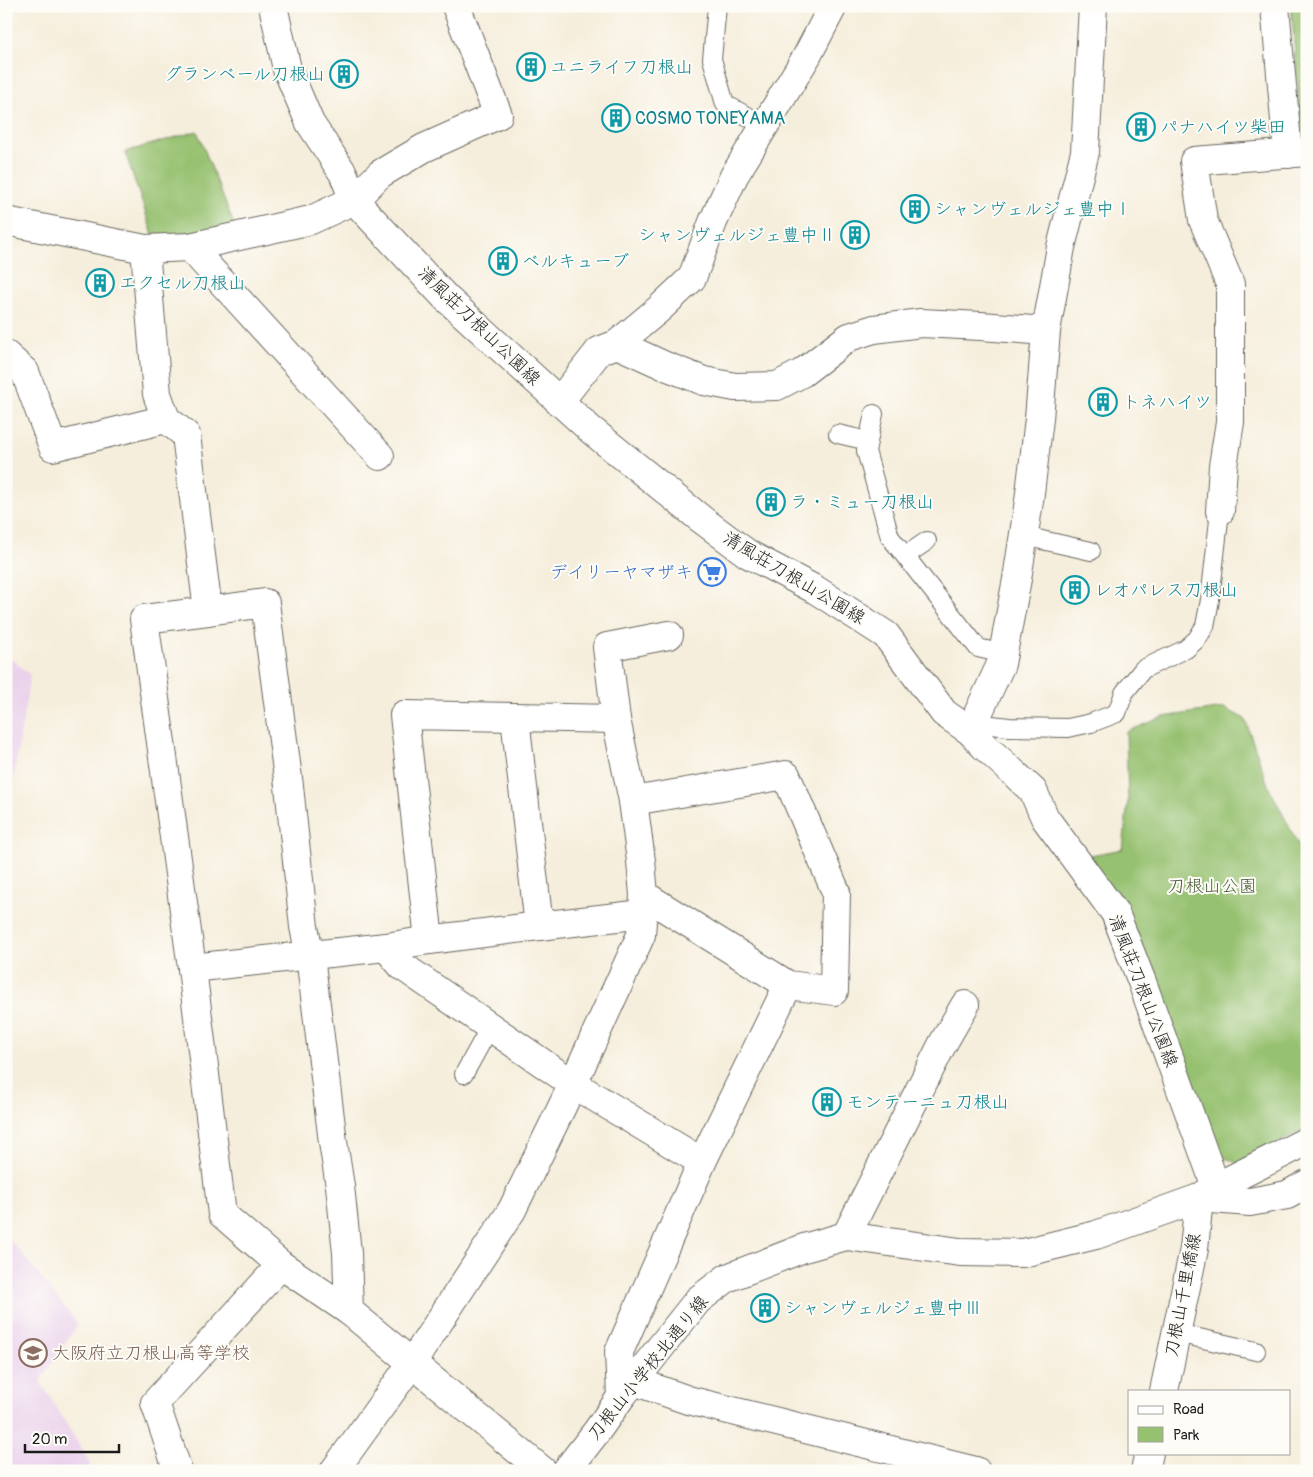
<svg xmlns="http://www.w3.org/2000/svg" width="1313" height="1477" font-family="Pangolin,'Klee One',sans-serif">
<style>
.built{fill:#ead1ec}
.green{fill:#96c16f;stroke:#596e46}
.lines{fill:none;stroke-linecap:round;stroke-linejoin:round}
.service-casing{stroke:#68665f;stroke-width:20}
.minor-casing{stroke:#68665f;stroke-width:30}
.service{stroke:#fff;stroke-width:18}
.minor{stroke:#fff;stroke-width:28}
.labels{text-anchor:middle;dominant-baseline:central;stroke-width:4;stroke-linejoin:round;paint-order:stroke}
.culture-label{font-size:18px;fill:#0d838f;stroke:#fdfcf7;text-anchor:start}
.street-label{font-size:18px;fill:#1c1c1c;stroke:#fdfcf7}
.shop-label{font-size:18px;fill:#366cbe;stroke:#fdfcf7;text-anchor:end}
.park-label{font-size:18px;fill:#4d5e3d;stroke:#fdfcf7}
.education-label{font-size:18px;fill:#785e54;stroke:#fdfcf7;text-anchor:start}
</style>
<rect width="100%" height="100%" fill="#fdfcf7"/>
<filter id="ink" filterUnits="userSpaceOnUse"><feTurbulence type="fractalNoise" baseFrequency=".02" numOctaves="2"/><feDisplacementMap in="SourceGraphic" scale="10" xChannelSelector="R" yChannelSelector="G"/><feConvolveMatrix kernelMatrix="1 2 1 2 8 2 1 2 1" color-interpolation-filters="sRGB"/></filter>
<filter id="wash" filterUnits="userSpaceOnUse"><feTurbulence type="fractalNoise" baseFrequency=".0096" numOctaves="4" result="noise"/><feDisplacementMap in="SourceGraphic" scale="20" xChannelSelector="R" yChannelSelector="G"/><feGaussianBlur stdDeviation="1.12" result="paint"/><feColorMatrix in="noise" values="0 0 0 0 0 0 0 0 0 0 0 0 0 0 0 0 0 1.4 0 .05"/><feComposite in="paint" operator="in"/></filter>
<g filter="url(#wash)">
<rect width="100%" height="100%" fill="#f6eedc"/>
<!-- built -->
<g class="built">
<polygon points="6,657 13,660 30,675 6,825"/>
<polygon points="6,1234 78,1324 40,1381 89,1461 91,1471 6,1471"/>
</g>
<!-- green -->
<g class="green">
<polygon points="1291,6 1307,6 1307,136 1302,134"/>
<polygon points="197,131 235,227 180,236 153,235 125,152"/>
<polygon points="1224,708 1245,719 1268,785 1307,862 1307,1128 1239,1164 1217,1154 1074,858 1123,849 1128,800 1126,732 1163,717"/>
</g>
</g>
<g filter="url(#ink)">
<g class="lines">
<defs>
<g id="service">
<polyline points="717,6 712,59 725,104 765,126"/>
<polyline points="874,414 866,451 890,537 978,648 1003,654"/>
<polyline points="838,434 868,441"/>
<polyline points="1024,536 1091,551"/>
<polyline points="905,556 927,541"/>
<polyline points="974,723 1009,727 1068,728 1091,723 1117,713 1124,693 1143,669 1186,649 1197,639 1205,626 1210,600 1220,511"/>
<polyline points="464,1074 490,1027"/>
<polyline points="1177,1333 1256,1351"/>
</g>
<g id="minor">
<polyline points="273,6 287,69 310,123 343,173 354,200 446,298 591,430 701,519 748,554 816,590 886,635 944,713 970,731 984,746 1005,765 1033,791 1045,818 1115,913 1142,982 1216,1187"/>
<polyline points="1275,6 1288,154"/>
<polyline points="6,221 145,249"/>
<polyline points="190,247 380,456"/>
<polyline points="617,344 663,365 704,381 735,387 777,386 802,373 849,337 874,329 921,323 981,326 1046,331"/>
<polyline points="6,355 25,372 53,447 166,419"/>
<polyline points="559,402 599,351 617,344 659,309 692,278 713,222 734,176 807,56 833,6"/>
<polyline points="1220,511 1223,466 1230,422 1230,284 1203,220 1194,161 1307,152"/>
<polyline points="208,611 144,619 192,968 222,1214 281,1265 349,1311 543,1471"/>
<polyline points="515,718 539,926"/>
<polyline points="970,731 1001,664 1017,579 1029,501 1039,419 1046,331 1061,247 1085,152 1093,6"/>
<polyline points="633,801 786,775 836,892 834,991 788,985 644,895"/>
<polyline points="429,940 404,715 616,719"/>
<polyline points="386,947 402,966 573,1084 702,1162"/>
<polyline points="192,968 386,947 429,940 539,926 643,914"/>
<polyline points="846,1236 942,1045 965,1005"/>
<polyline points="349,1311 347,1253 340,1186 333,1142 310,956 304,927 289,786 265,603 208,611 186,435 166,419 157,394 145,249 190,247 311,220 354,200 380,174 424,148 498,115 456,6"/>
<polyline points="634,1381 688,1400 976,1471"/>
<polyline points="1164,1391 1194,1249 1199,1198 1250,1202 1287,1195 1307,1184"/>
<polyline points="621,1397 619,1352 702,1162 788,985"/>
<polyline points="178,1471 155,1403 281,1265"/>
<polyline points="334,1471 412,1363 512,1210 573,1084 641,935 644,895 641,861 633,801 616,719 607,647 669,635"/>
<polyline points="566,1471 597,1431 621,1397 698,1300 727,1278 804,1248 846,1236 960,1252 1023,1253 1096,1235 1199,1198 1216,1187 1307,1141"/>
<polyline points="1145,1471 1149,1453"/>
</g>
</defs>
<!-- service casing -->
<use href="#service" class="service-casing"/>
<!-- minor casing -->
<use href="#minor" class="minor-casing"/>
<!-- service -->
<use href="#service" class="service"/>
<!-- minor -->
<use href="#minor" class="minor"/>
</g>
</g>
<!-- icons -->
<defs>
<symbol id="building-ring" viewBox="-11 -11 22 22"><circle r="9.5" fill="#fdfcf7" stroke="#0f9aa8" stroke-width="1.5"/><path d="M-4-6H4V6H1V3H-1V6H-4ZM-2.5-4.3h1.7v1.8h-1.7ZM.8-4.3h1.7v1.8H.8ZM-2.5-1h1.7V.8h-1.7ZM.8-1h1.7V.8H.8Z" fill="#0f9aa8"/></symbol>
<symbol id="supermarket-ring" viewBox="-11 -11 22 22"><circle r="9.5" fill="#fdfcf7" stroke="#3f7fe0" stroke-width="1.5"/><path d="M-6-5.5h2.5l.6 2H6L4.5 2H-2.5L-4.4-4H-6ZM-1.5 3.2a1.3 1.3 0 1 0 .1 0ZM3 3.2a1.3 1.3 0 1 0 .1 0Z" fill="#3f7fe0"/></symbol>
<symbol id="school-ring" viewBox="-11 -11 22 22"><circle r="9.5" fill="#fdfcf7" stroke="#8d6e63" stroke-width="1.5"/><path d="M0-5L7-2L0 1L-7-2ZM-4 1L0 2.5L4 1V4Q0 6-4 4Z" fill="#8d6e63"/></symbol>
</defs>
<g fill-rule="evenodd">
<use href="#building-ring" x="515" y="51" width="32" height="32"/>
<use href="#building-ring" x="328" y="58" width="32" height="32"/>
<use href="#building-ring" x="600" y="102" width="32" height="32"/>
<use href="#building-ring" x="1125" y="111" width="32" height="32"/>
<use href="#building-ring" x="899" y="193" width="32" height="32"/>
<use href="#building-ring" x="839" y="219" width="32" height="32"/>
<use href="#building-ring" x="487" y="245" width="32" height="32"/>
<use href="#building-ring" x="84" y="267" width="32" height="32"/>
<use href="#building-ring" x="1087" y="386" width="32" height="32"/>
<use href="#building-ring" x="755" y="486" width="32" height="32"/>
<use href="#supermarket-ring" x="696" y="556" width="32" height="32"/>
<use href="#building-ring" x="1059" y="574" width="32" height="32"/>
<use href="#building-ring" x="811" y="1086" width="32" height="32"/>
<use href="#building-ring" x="749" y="1292" width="32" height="32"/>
<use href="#school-ring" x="17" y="1337" width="32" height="32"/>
</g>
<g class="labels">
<!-- culture labels -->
<g class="culture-label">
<text x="550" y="67">ユニライフ刀根山</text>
<text x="325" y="74" text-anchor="end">グランベール刀根山</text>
<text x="635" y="118">COSMO TONEYAMA</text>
<text x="1160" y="127">パナハイツ柴田</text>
<text x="934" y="209">シャンヴェルジェ豊中Ⅰ</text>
<text x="836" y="235" text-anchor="end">シャンヴェルジェ豊中Ⅱ</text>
<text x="522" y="261">ベルキューブ</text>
<text x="119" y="283">エクセル刀根山</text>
<text x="1122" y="402">トネハイツ</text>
<text x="790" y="502">ラ・ミュー刀根山</text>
<text x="1094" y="590">レオパレス刀根山</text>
<text x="846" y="1102">モンテーニュ刀根山</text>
<text x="784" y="1308">シャンヴェルジェ豊中Ⅲ</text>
</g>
<!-- street labels -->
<g class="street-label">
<text transform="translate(479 326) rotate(44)">清風荘刀根山公園線</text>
<text transform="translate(794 578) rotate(31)">清風荘刀根山公園線</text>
<text transform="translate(1143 991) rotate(69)">清風荘刀根山公園線</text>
<text transform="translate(1183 1295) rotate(-79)">刀根山千里橋線</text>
<text transform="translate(648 1368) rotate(-51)">刀根山小学校北通り線</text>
</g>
<!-- shop labels -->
<g class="shop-label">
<text x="693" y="572">デイリーヤマザキ</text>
</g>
<!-- park labels -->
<g class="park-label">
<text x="1212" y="886">刀根山公園</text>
</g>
<!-- education labels -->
<g class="education-label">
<text x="52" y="1353">大阪府立刀根山高等学校</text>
</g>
</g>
<!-- margin -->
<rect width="1313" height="1477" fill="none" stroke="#fdfcf7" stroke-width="25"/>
<!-- legend -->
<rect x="1128" y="1390" width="162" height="65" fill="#fdfcf7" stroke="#a3a29f"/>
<rect x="1138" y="1406" width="25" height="8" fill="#ffffff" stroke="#a3a29f"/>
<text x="1173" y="1414" font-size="15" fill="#1c1c1c">Road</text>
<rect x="1138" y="1427" width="25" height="15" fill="#96c16f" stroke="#a3a29f"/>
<text x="1173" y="1440" font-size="15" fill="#1c1c1c">Park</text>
<!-- scale -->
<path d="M25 1444v8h94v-8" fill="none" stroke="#1c1c1c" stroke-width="2.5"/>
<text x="32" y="1444" font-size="15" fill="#1c1c1c" stroke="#fdfcf7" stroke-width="4" paint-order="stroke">20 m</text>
</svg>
